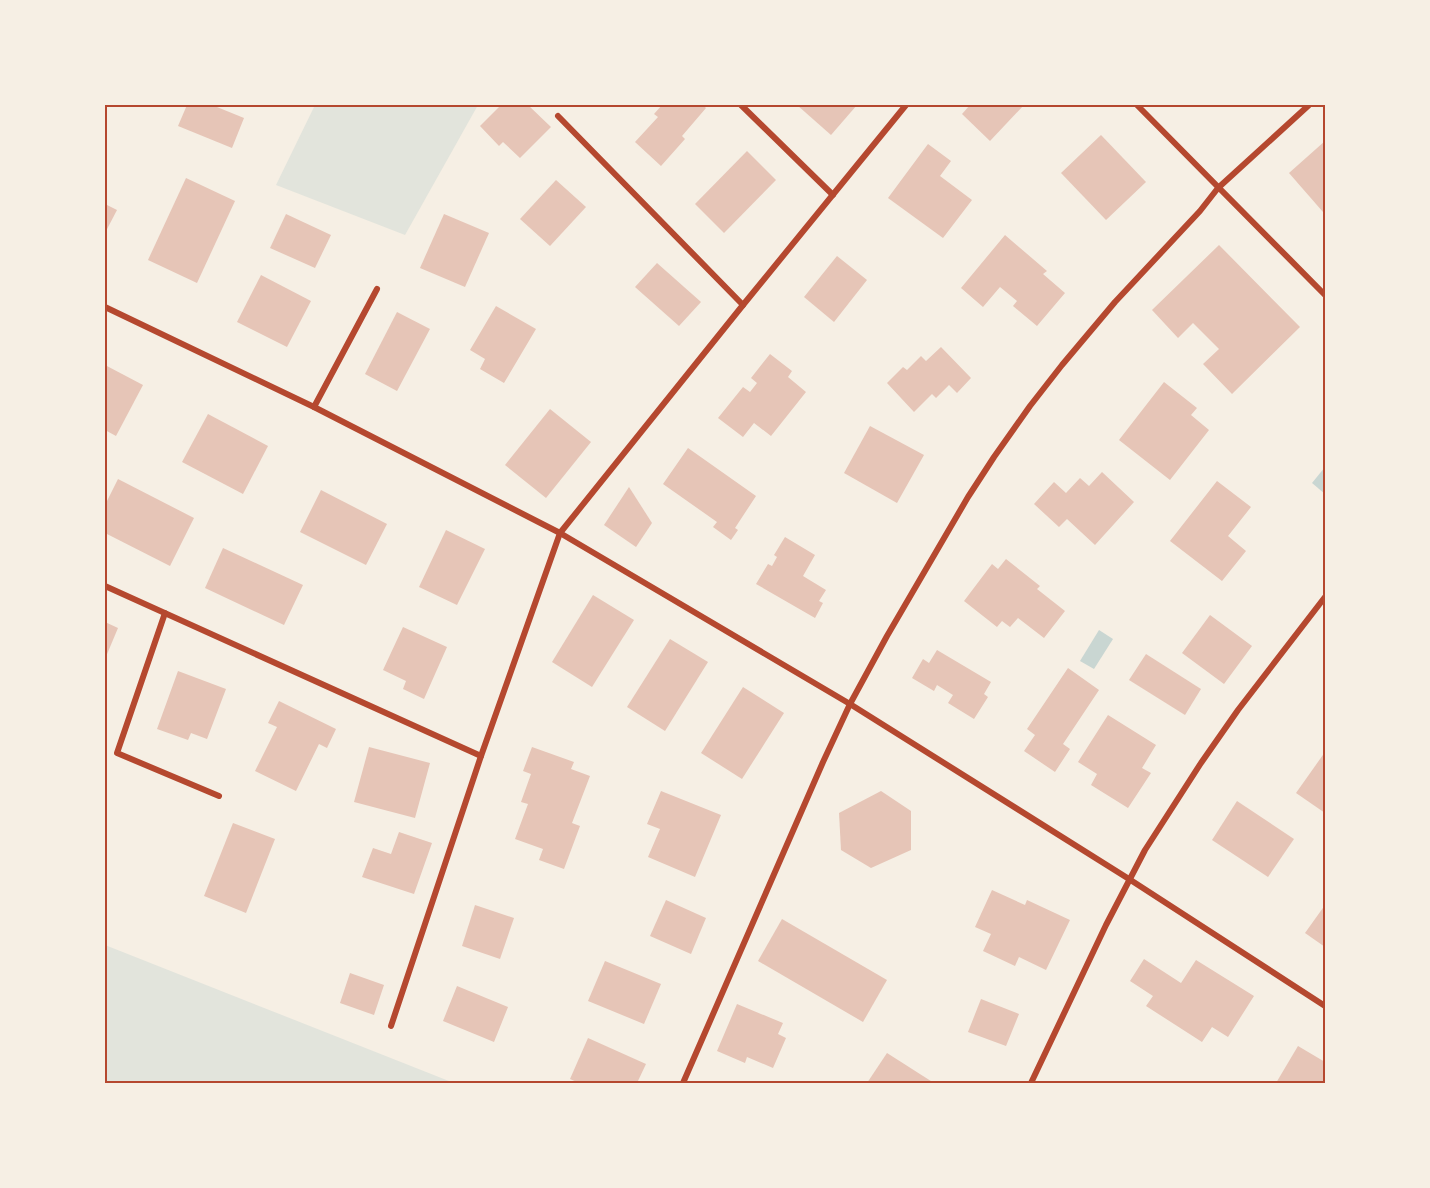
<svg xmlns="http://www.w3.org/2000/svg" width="1430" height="1188" font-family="Cabin,sans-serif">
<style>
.green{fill:#e2e4dc}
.water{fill:#c9d6d2}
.building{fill:#e6c5b7}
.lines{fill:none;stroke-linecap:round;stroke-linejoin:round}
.minor{stroke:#b5482f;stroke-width:6}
.neatline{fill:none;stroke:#b5482f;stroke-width:2}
</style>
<rect width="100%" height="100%" fill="#f6efe4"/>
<!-- green -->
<g class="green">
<polygon points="315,105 478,105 405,235 276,185"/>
<polygon points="105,945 454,1083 105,1083"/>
</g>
<!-- water -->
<g class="water">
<polygon points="1325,467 1325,494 1312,483"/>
<polygon points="1099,630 1113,639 1094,669 1080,661"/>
</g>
<!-- building -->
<g class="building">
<polygon points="187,105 212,105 244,118 232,148 178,126"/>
<polygon points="501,105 528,105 551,127 520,158 503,142 499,146 480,126"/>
<polygon points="662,105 703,105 706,108 682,136 685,139 661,166 635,142 658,117 654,114"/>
<polygon points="797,105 857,105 831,135"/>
<polygon points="970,105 1024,105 990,141 962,114"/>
<polygon points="1101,135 1146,182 1106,220 1061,173"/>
<polygon points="1325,141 1325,210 1323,212 1289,173"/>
<polygon points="928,144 951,161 940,176 972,200 943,238 888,198"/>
<polygon points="747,151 776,180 724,233 695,204"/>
<polygon points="186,178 235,201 197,283 148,260"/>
<polygon points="556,180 586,207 550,246 520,219"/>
<polygon points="105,204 117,210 105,233"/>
<polygon points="286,214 331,235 315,268 270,248"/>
<polygon points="444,214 489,233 465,287 420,268"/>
<polygon points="1005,235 1047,271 1043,274 1065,293 1037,326 1013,306 1017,301 1000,287 983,307 961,288"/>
<polygon points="1219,245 1300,327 1232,394 1203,364 1219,349 1193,323 1178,338 1152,310"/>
<polygon points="837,256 867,280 834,322 804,297"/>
<polygon points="657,263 701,302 679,326 635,287"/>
<polygon points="261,275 311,301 287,347 237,322"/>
<polygon points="496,306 536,329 504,383 480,369 485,359 470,350"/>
<polygon points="397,312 430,329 397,391 365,374"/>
<polygon points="941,347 971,378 957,393 949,385 936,398 932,394 914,412 887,383 903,367 907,370 921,356 926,361"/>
<polygon points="770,354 792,371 788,377 806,392 771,436 754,423 743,437 718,418 743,387 750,392 757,383 751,378"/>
<polygon points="105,365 143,385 116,436 105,430"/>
<polygon points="1164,382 1197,408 1191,415 1209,430 1170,480 1119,440"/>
<polygon points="550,409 591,442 546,498 505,465"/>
<polygon points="208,414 268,446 243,494 182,462"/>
<polygon points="870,426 924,455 897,503 844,473"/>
<polygon points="688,448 756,496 735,528 738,530 731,540 713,527 717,522 663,484"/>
<polygon points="1102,472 1134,502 1095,545 1067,519 1059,527 1034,504 1054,482 1066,493 1080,478 1089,486"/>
<polygon points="118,479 194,518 170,566 105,533 105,505"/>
<polygon points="1217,481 1251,507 1228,536 1246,551 1222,581 1170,541"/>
<polygon points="629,487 652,523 636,547 604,525"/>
<polygon points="321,490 387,524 366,565 300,532"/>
<polygon points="446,530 485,549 457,605 419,587"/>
<polygon points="785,537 815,555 803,576 826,590 819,601 823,603 815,618 756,584 768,564 772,566 777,557 774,555"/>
<polygon points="223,548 303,585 284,625 205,588"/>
<polygon points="1006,559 1040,586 1037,589 1065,611 1044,638 1018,618 1010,627 1002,621 997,627 964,601 992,564 998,569"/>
<polygon points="593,595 634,620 592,687 552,662"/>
<polygon points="1210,615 1252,646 1224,684 1182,653"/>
<polygon points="105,622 118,628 105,659"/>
<polygon points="403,627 447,647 424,699 403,689 406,681 383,670"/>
<polygon points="670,639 708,662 665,731 627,707"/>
<polygon points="937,650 991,682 984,694 988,697 974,719 948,703 953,695 937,685 934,691 912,678 923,659 929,663"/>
<polygon points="1146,654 1201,689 1185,715 1129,680"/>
<polygon points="1068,668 1099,690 1063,744 1070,749 1055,772 1024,751 1035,735 1027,729"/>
<polygon points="178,671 226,689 207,739 191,733 188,740 157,729"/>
<polygon points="743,687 784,713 742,779 701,753"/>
<polygon points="279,701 336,729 327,748 319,744 296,791 255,771 277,727 268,723"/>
<polygon points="1108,715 1156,745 1142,768 1151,773 1128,808 1091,785 1097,774 1078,762"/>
<polygon points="369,747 430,763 415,818 354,802"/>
<polygon points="532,747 574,762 571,769 590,776 572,823 580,826 564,869 539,860 543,849 515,839 528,804 521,802 531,774 523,771"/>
<polygon points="1325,752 1325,813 1296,793"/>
<polygon points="661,791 721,815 695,877 648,857 660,829 647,824"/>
<polygon points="881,791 911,811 911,850 871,868 841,850 839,813"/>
<polygon points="1237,801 1294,839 1268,877 1212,840"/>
<polygon points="233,823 275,839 246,913 204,896"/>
<polygon points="399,832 432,843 414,894 362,877 373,848 391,854"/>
<polygon points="992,890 1025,905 1027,900 1070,920 1046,970 1019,957 1015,966 983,951 991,934 975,927"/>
<polygon points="666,900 706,918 691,954 650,936"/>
<polygon points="475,905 514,918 500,959 462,946"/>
<polygon points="1325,905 1325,947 1305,933"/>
<polygon points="782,919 887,980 863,1022 758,961"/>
<polygon points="1144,959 1181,983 1196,960 1254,996 1228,1037 1212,1027 1202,1042 1146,1006 1153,996 1130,981"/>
<polygon points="605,961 661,984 644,1024 588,1001"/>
<polygon points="350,973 384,985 374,1015 340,1003"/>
<polygon points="457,986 508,1007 494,1042 443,1021"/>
<polygon points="981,999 1019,1014 1006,1046 968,1032"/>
<polygon points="737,1004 783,1023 778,1034 786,1038 773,1068 747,1057 745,1063 717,1051"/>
<polygon points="588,1038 646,1064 637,1083 579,1083 570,1079"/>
<polygon points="1298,1046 1325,1062 1325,1083 1276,1083"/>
<polygon points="887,1053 934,1083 867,1083"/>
</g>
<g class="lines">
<!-- minor -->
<g class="minor">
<polyline points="741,105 833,195"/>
<polyline points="1137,105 1325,295"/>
<polyline points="558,116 743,305"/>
<polyline points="105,307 314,407 560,533 850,704 1129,879 1325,1006"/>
<polyline points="314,407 377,289"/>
<polyline points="105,586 481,756"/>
<polyline points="165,613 117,753 219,796"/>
<polyline points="391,1026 481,756 560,533 743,305 906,105"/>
<polyline points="683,1083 823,762 850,704 887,636 968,497 994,457 1030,406 1062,365 1115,302 1200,211 1218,188 1309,105"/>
<polyline points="1031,1083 1106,925 1145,850 1201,763 1238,710 1325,597"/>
</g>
</g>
<!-- border -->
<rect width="1430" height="1188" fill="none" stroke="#f6efe4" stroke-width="213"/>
<rect x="106" y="106" width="1218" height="976" class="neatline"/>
</svg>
